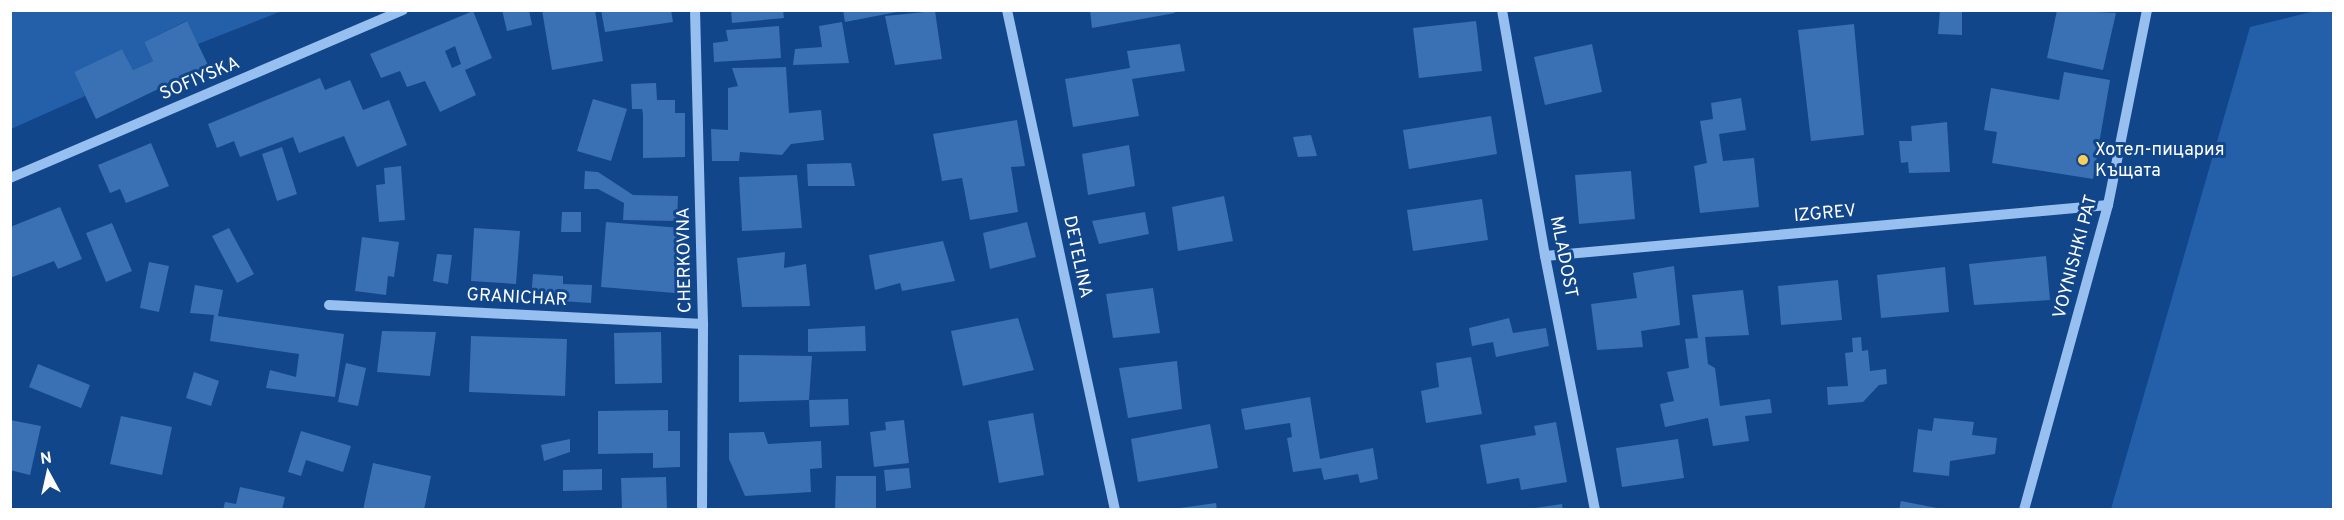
<svg xmlns="http://www.w3.org/2000/svg" width="2344" height="520" font-family="Overpass,sans-serif">
<style>
.green{fill:#2360a9}
.building{fill:#3a70b4;fill-rule:evenodd}
.lines{fill:none;stroke-linecap:round;stroke-linejoin:round}
.minor{stroke:#97c0f1;stroke-width:10}
.poi-dot{fill:#ffcf57;stroke:#11468a;stroke-width:2}
.labels{text-anchor:middle;dominant-baseline:central;stroke-width:6;stroke-linejoin:round;paint-order:stroke}
.street-label{font-size:18px;fill:#fff;stroke:#11468a}
.poi-label{font-size:18px;fill:#fff;stroke:#11468a;text-anchor:start}
</style>
<rect width="100%" height="100%" fill="#11468a"/>
<!-- green -->
<g class="green">
<polygon points="2319,10 2334,11 2333,509 2111,509 2250,27"/>
<polygon points="10,11 282,11 198,44 186,21 144,42 153,61 133,70 122,49 74,72 85,96 11,129"/>
</g>
<!-- building -->
<g class="building">
<polygon points="502,10 529,10 532,25 507,31"/>
<polygon points="542,10 595,10 603,61 552,70"/>
<polygon points="601,10 671,10 673,22 605,32"/>
<polygon points="731,10 783,10 784,18 732,23"/>
<polygon points="843,10 897,10 897,12 845,22"/>
<polygon points="1090,10 1174,10 1175,13 1092,28"/>
<polygon points="1940,10 1962,10 1962,35 1938,34"/>
<polygon points="2057,10 2116,13 2103,70 2047,58"/>
<path d="M473,11L492,58L465,70L476,95L440,112L425,81L407,87L400,71L381,78L370,54ZM455,46L461,64L452,68L445,51Z"/>
<polygon points="935,11 942,59 895,65 885,16"/>
<polygon points="187,21 208,65 96,119 74,72 122,49 133,70 153,61 144,42"/>
<polygon points="1476,21 1482,71 1419,78 1413,28"/>
<polygon points="842,22 849,63 793,65 795,49 822,47 819,26"/>
<polygon points="1854,24 1864,135 1811,141 1798,30"/>
<polygon points="779,26 781,58 714,62 713,43 728,41 726,30"/>
<polygon points="1180,44 1185,71 1132,79 1139,116 1073,127 1065,79 1130,68 1127,51"/>
<polygon points="1592,44 1602,92 1545,105 1534,57"/>
<polygon points="786,67 789,113 821,110 824,140 791,144 782,155 740,152 739,161 712,161 711,129 728,130 728,88 738,86 732,68"/>
<polygon points="2064,72 2110,80 2093,179 1992,163 1997,132 1984,130 1991,88 2059,100"/>
<polygon points="320,78 325,90 350,80 363,110 389,100 407,145 357,167 344,136 299,153 293,137 240,157 234,141 217,148 208,124"/>
<polygon points="656,83 657,100 675,100 675,113 685,113 685,157 643,158 643,114 642,109 632,109 631,84"/>
<polygon points="1741,98 1746,130 1719,134 1723,161 1754,158 1759,207 1700,213 1694,166 1707,163 1700,121 1713,119 1711,103"/>
<polygon points="593,99 627,109 611,161 577,151"/>
<polygon points="1491,116 1497,154 1409,169 1403,130"/>
<polygon points="1017,120 1025,166 1011,167 1018,212 970,220 962,178 942,181 933,134"/>
<polygon points="1947,122 1950,172 1909,173 1908,162 1901,163 1899,141 1912,141 1911,126"/>
<polygon points="1311,135 1317,156 1298,157 1293,137"/>
<polygon points="151,143 169,186 126,203 120,189 110,193 98,165"/>
<polygon points="1129,145 1135,186 1088,195 1082,154"/>
<polygon points="282,147 297,194 277,201 262,154"/>
<polygon points="851,163 855,186 808,186 807,164"/>
<polygon points="401,166 405,220 379,222 376,185 385,184 384,168"/>
<polygon points="585,171 598,172 633,195 678,196 677,221 623,220 624,203 598,189 584,189"/>
<polygon points="1631,171 1635,219 1579,224 1575,175"/>
<polygon points="797,175 802,228 742,231 739,177"/>
<polygon points="1224,196 1233,241 1178,251 1172,207"/>
<polygon points="1482,199 1488,240 1413,251 1407,210"/>
<polygon points="60,207 82,259 58,269 54,261 10,278 10,227"/>
<polygon points="562,212 581,212 581,232 561,232"/>
<polygon points="1145,212 1149,234 1099,244 1092,221"/>
<polygon points="606,222 681,228 675,293 601,287"/>
<polygon points="1027,222 1036,257 990,269 983,233"/>
<polygon points="112,223 132,271 106,282 86,233"/>
<polygon points="229,228 254,274 237,283 212,236"/>
<polygon points="474,228 520,231 516,284 471,281"/>
<polygon points="362,237 399,242 394,277 388,276 386,295 355,291"/>
<polygon points="943,241 955,281 902,291 900,283 875,290 869,255"/>
<polygon points="785,252 784,268 806,264 810,306 742,307 737,258"/>
<polygon points="437,254 452,255 448,284 433,281"/>
<polygon points="2046,256 2050,300 1974,305 1969,264"/>
<polygon points="149,262 169,266 159,312 140,308"/>
<polygon points="1674,266 1680,325 1641,331 1643,347 1597,350 1591,304 1637,298 1633,273"/>
<polygon points="1945,267 1949,312 1881,318 1877,275"/>
<polygon points="533,274 563,276 563,284 592,285 591,303 531,299"/>
<polygon points="1838,280 1842,320 1781,325 1778,286"/>
<polygon points="195,285 223,290 218,316 344,334 335,397 266,388 270,370 296,377 299,354 210,341 214,315 190,313"/>
<polygon points="1153,288 1160,333 1113,338 1106,294"/>
<polygon points="1743,290 1749,335 1705,337 1708,364 1715,368 1720,406 1770,399 1772,413 1745,416 1749,441 1713,446 1708,418 1665,427 1660,404 1674,401 1667,372 1689,368 1685,339 1698,338 1692,295"/>
<polygon points="1018,318 1034,370 963,386 951,331"/>
<polygon points="1509,318 1513,333 1546,328 1549,346 1496,357 1493,342 1472,346 1469,328"/>
<polygon points="865,326 866,351 808,352 808,329"/>
<polygon points="382,331 436,332 430,376 377,372"/>
<polygon points="661,332 662,383 615,384 614,333"/>
<polygon points="471,336 567,339 565,396 469,392"/>
<polygon points="1861,337 1862,351 1868,350 1870,371 1886,369 1887,384 1879,385 1863,402 1828,405 1827,387 1848,386 1845,353 1853,352 1852,338"/>
<polygon points="739,355 812,356 809,400 739,402"/>
<polygon points="1471,357 1482,414 1426,423 1421,391 1439,387 1436,363"/>
<polygon points="1177,361 1182,409 1128,418 1119,368"/>
<polygon points="346,363 366,368 358,406 338,402"/>
<polygon points="38,364 90,385 81,408 29,387"/>
<polygon points="194,372 219,381 211,406 186,398"/>
<polygon points="1310,397 1320,459 1373,448 1378,479 1360,483 1358,474 1324,480 1321,468 1293,472 1287,438 1292,437 1290,423 1245,430 1241,409"/>
<polygon points="848,399 849,425 810,427 809,400"/>
<polygon points="668,410 668,431 680,431 680,467 653,468 653,453 598,454 598,411"/>
<polygon points="1033,413 1044,475 999,483 988,421"/>
<polygon points="121,416 172,427 162,475 110,464"/>
<polygon points="1934,418 1974,422 1972,435 1997,438 1995,454 1950,461 1949,476 1913,472 1918,429 1932,431"/>
<polygon points="10,420 41,426 30,475 10,470"/>
<polygon points="904,420 909,463 874,467 870,432 886,430 885,422"/>
<polygon points="1556,422 1567,482 1521,490 1519,478 1487,484 1480,445 1536,435 1534,426"/>
<polygon points="1210,424 1218,468 1138,482 1131,439"/>
<polygon points="301,431 351,446 343,472 306,460 301,476 288,472"/>
<polygon points="764,432 768,444 821,441 822,468 810,469 811,492 745,496 729,459 729,433"/>
<polygon points="570,439 570,452 544,461 541,445"/>
<polygon points="1678,439 1684,478 1622,487 1616,448"/>
<polygon points="373,463 431,476 424,510 363,510"/>
<polygon points="909,468 911,488 886,491 884,470"/>
<polygon points="602,469 602,490 563,491 563,470"/>
<polygon points="836,476 876,476 876,510 835,510"/>
<polygon points="666,477 667,510 622,510 621,478"/>
<polygon points="240,487 285,497 282,510 223,510 225,502 236,504"/>
<polygon points="1901,501 1937,508 1937,510 1899,510"/>
<polygon points="1216,503 1217,510 1180,510 1180,508"/>
<polygon points="1562,504 1563,510 1536,510 1535,508"/>
</g>
<g class="lines">
<!-- minor -->
<g class="minor">
<polyline points="695,10 703,324 702,510"/>
<polyline points="1007,10 1115,510"/>
<polyline points="1502,10 1545,256 1595,510"/>
<polyline points="10,178 403,10"/>
<polyline points="1545,256 2108,205"/>
<polyline points="329,305 703,324"/>
<polyline points="2024,510 2108,205 2147,10"/>
</g>
</g>
<!-- markers -->
<circle class="poi-dot" cx="2083" cy="160" r="6"/>
<g class="labels">
<!-- street labels -->
<g class="street-label">
<text transform="translate(200 79) rotate(-23)">SOFIYSKA</text>
<text transform="translate(1825 214) rotate(-5)">IZGREV</text>
<text transform="translate(1077 257) rotate(78)">DETELINA</text>
<text transform="translate(1563 257) rotate(79)">MLADOST</text>
<text transform="translate(2076 257) rotate(-75)">VOYNISHKI PAT</text>
<text transform="translate(685 260) rotate(-91)">CHERKOVNA</text>
<text transform="translate(517 298) rotate(3)">GRANICHAR</text>
</g>
<!-- poi labels -->
<g class="poi-label">
<text x="2095" y="150">Хотел-пицария<tspan x="2095" dy="21">Къщата</tspan></text>
</g>
</g>
<!-- border -->
<rect width="2344" height="520" fill="none" stroke="#ffffff" stroke-width="24"/>
<!-- north arrow -->
<g transform="translate(48 472) rotate(352)" stroke="#11468a" stroke-width="4.5" paint-order="stroke">
<path d="M0-4.5L10 22L0 15L-10 22Z" fill="#ffffff"/>
<text y="-9" font-size="16" font-weight="bold" text-anchor="middle" fill="#ffffff">N</text>
</g>
</svg>
